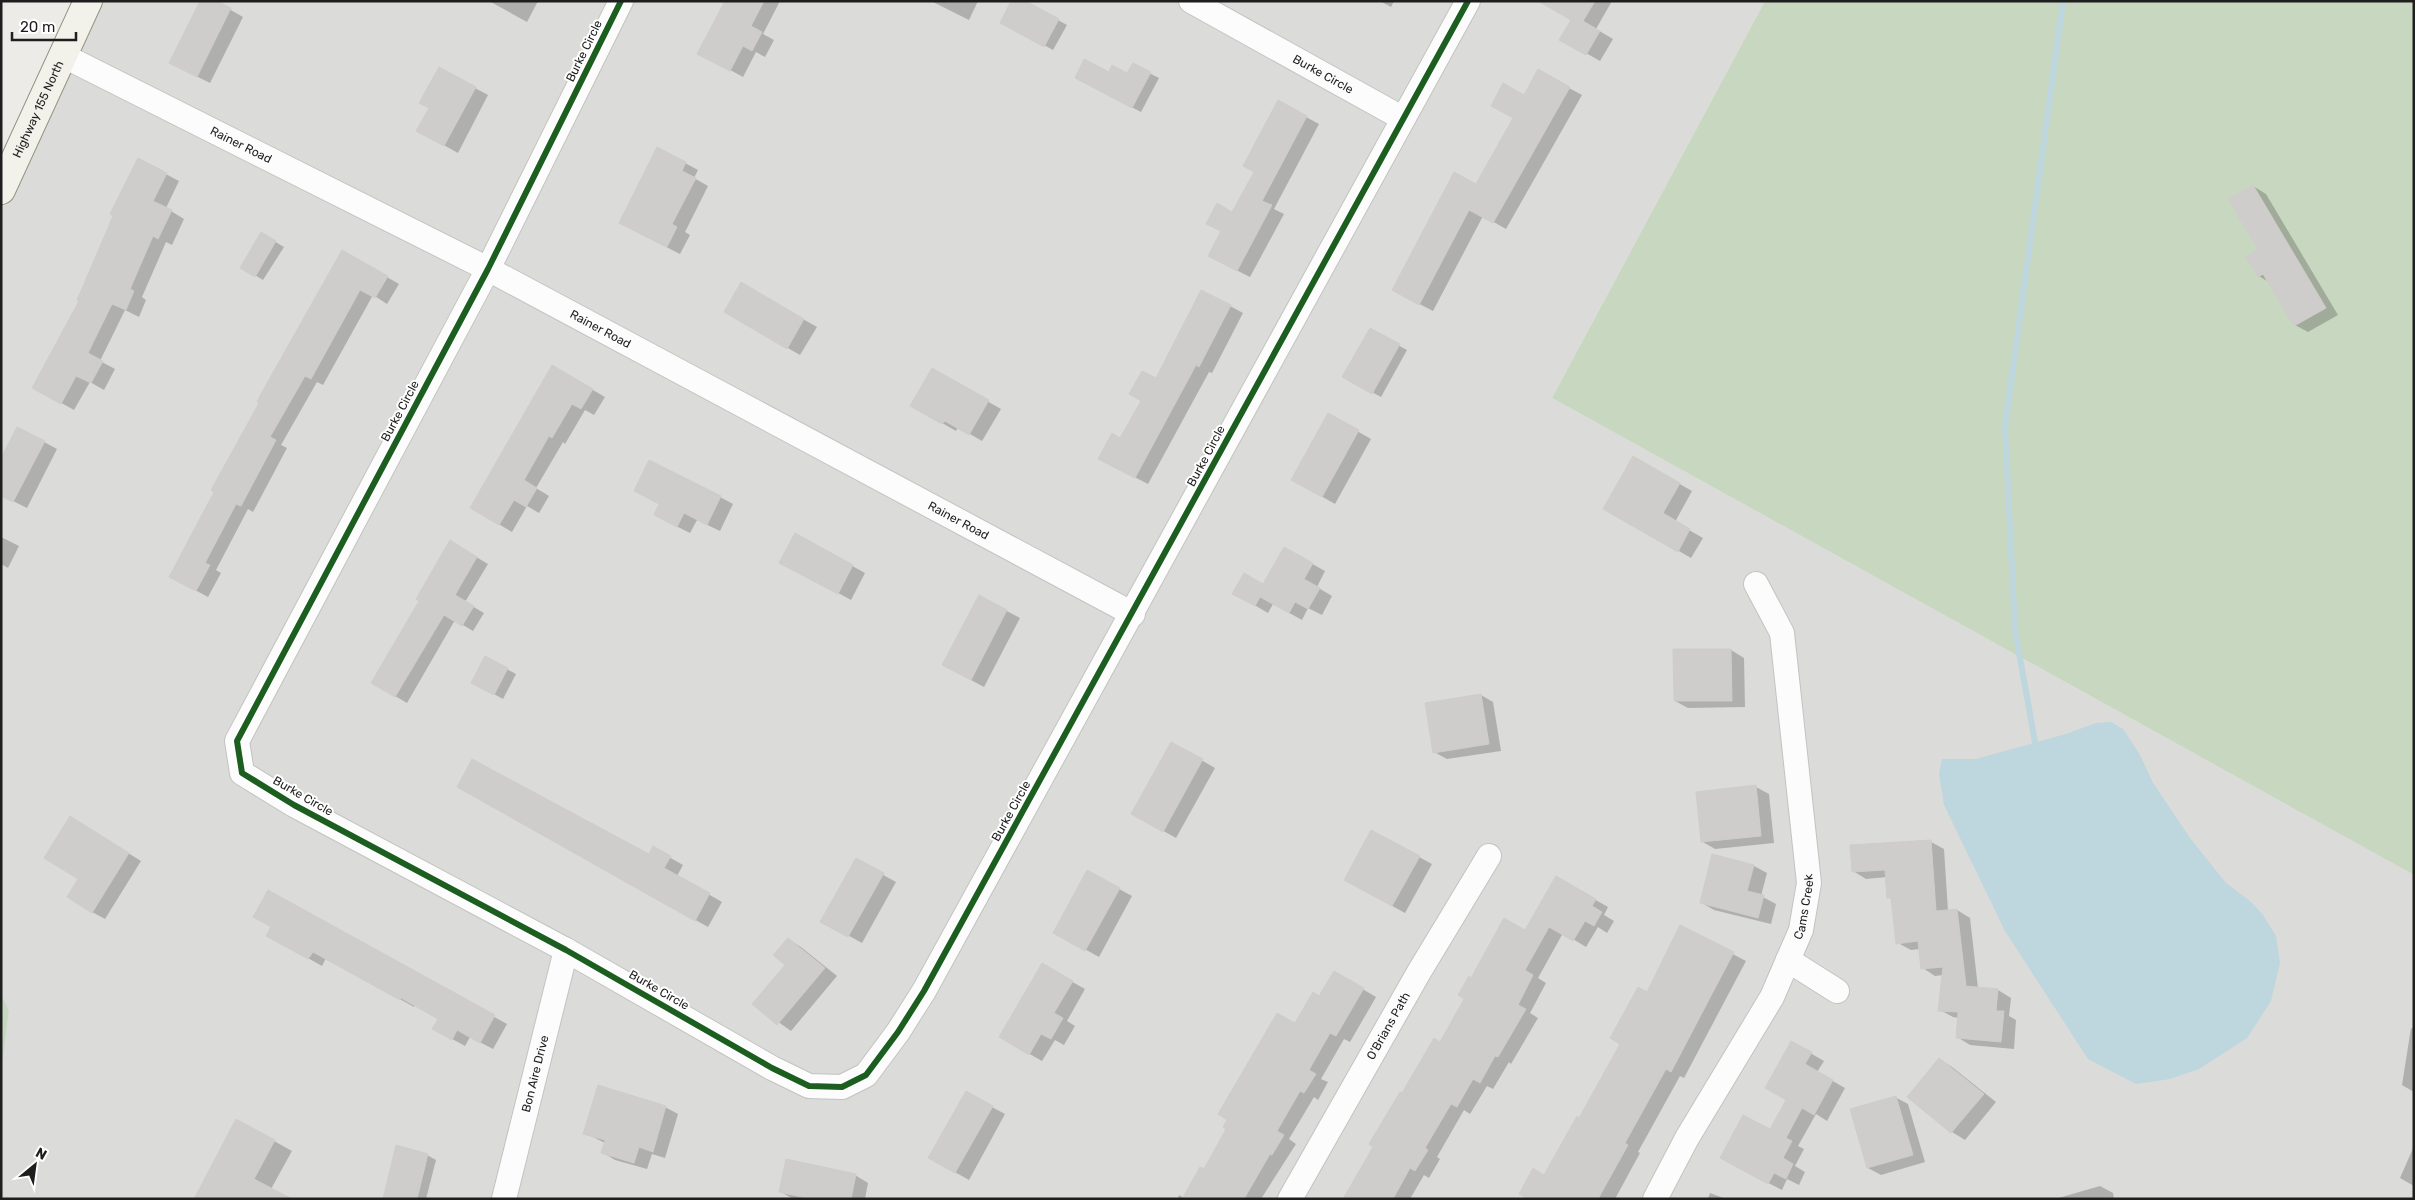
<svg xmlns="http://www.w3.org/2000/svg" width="2415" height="1200" font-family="Rubik,sans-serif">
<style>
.residential{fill:#dbdbd9}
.forest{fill:#c8d8c0}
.water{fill:#bed6dd}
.shadow{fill:#0003}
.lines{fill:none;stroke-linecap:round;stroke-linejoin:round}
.stream{stroke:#bed6dd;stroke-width:6}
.building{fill:#cfcdcb;stroke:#cfcdc9}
.street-casing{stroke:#c3c3c2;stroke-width:26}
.secondary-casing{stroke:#939482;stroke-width:30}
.street{stroke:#fcfcfc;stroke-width:24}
.secondary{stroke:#f2f2eb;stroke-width:28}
.cycleway-casing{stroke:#fff;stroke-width:9}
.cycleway{stroke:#1b5e20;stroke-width:6}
.labels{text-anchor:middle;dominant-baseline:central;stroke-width:4;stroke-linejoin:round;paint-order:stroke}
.street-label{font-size:12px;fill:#1e1e1e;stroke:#fff}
</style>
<rect width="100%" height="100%" fill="#ecebe8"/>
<!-- residential -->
<polygon class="residential" points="76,1 1765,1 1552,398 2414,875 2414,1199 1,1199 1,1075 9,1010 1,994 1,157"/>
<!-- forest -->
<g class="forest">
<polygon points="1765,1 2414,1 2414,875 1552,398"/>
<polygon points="1,994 9,1010 1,1075"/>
</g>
<!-- water -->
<polygon class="water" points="2111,722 2123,729 2140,755 2153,783 2190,838 2226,883 2250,901 2263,915 2276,936 2280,963 2271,1001 2247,1038 2199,1069 2170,1079 2136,1084 2088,1059 2005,931 1944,805 1939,774 1942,759 1976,759 2066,734 2096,723"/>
<!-- shadow -->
<g class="shadow">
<polygon points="215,1 243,17 210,83 184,70"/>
<polygon points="489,1 538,1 527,22"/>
<polygon points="727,1 780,1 763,34 774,40 765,57 756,52 743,77 712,60"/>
<polygon points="931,1 978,1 969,20"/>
<polygon points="1023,1 1067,25 1053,50 1002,22"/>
<polygon points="1380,1 1394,1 1391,7"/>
<polygon points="1552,1 1612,1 1596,29 1613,39 1600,61 1561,39 1572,19"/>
<polygon points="1133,65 1159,78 1141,112 1084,82 1109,73 1128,75"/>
<polygon points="475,88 488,95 458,153 431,138"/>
<polygon points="1569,88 1582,95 1506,229 1483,216 1433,311 1406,297 1476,186 1515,118 1524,96"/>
<polygon points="1278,102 1319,124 1274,209 1284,214 1250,277 1222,263 1222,231 1255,172"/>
<polygon points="139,160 179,181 166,208 184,219 172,245 166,242 142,297 146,300 139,317 125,310 100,361 115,369 104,390 90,382 74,410 47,395 80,300"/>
<polygon points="685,163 698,170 694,178 708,186 685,232 690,235 680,254 633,230"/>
<polygon points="2253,186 2266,194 2338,315 2308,332 2295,325 2270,283 2259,276 2259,250"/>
<polygon points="262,234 284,247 263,280 242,267"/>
<polygon points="342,251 399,284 387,304 373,295 323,385 317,382 281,445 287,448 253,512 248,509 216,570 221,573 208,597 182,583"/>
<polygon points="741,284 817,327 800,355 725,312"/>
<polygon points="1230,306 1243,313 1212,373 1209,372 1148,484 1113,466 1121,440 1156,380"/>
<polygon points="1370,330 1407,350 1381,397 1344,377"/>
<polygon points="553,367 605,397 594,415 585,410 565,444 563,442 536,488 549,496 539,513 527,506 512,532 471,508"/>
<polygon points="932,370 1001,409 982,441 958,427 956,431 911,405"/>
<polygon points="1329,415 1371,439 1335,504 1293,480"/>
<polygon points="44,442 57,449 27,508 1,495"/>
<polygon points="1634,458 1692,491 1675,522 1703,538 1691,558 1605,508"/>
<polygon points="720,497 733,504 720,531 697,520 690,533 668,522 660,504"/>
<polygon points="796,535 865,573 851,600 794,569"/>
<polygon points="1,537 19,546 8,568 1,564"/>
<polygon points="451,542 488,564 465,602 484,613 473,631 455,620 407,703 373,683 421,601"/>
<polygon points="1284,548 1325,571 1317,587 1332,596 1322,615 1308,608 1302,620 1273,604 1268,613 1234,593 1264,586"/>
<polygon points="979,596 1020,618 984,687 956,672"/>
<polygon points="1731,650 1744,658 1745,707 1688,708 1675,701"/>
<polygon points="486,658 516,674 503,699 481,687"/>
<polygon points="1481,695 1493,702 1501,751 1447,759 1434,752"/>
<polygon points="1172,743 1215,768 1176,838 1133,814"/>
<polygon points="458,787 649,855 653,848 683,865 677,876 722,902 708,927"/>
<polygon points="1756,787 1769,794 1774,843 1715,849 1703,842"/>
<polygon points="83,825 141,861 105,919 92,912 80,879"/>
<polygon points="1931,842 1944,849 1948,911 1957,910 1970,918 1978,988 1998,990 2011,998 2009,1016 2016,1020 2014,1049 1970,1045 1957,1037 1959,1018 1953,1017 1940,1010 1943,975 1935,976 1923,968 1920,949 1911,950 1898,943 1893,900 1888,897 1887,877 1866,879 1853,871"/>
<polygon points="1713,856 1754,866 1767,873 1761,896 1776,904 1771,924 1714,910 1702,903"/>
<polygon points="1419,857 1432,864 1405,913 1358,887"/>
<polygon points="856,860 896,882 862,943 822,921"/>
<polygon points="1088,872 1132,896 1099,957 1054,932"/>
<polygon points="1557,878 1608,907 1604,915 1614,921 1607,933 1598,927 1586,947 1563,933 1538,978 1546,983 1530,1013 1538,1018 1511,1064 1509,1062 1493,1089 1487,1086 1470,1114 1464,1110 1437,1157 1440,1159 1429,1178 1424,1175 1410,1199 1345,1199 1402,1095 1440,1043 1466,999 1472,980 1526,932"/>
<polygon points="269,892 507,1024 493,1049 470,1037 465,1046 434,1029 440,1018 415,1004 414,1007 326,958 322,966 267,935 272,927"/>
<polygon points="1681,927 1746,961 1684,1078 1680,1076 1638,1152 1640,1153 1615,1199 1524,1199 1545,1177 1579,1119 1622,1043"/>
<polygon points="788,939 801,947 837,976 791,1031 753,1004 786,964"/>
<polygon points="1042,965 1085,989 1067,1021 1075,1026 1064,1045 1055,1040 1042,1061 1000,1037"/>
<polygon points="1334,972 1376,997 1350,1042 1344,1039 1321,1079 1328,1082 1318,1100 1314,1097 1289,1139 1296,1144 1261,1199 1178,1199 1179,1195 1184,1198 1204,1171 1295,1024 1320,997"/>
<polygon points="2411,1028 2414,1029 2414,1092 2402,1085"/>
<polygon points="1791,1042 1824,1061 1817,1072 1845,1088 1827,1121 1816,1114 1798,1146 1804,1149 1795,1166 1805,1172 1799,1185 1787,1179 1782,1190 1734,1165 1770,1131 1788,1099"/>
<polygon points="1939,1059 1952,1067 1996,1102 1965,1140 1952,1132 1909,1097"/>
<polygon points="966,1093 1005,1114 969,1180 930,1158"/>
<polygon points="1895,1097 1908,1104 1925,1162 1881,1175 1868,1168"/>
<polygon points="665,1107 678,1114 665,1158 652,1154 647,1169 615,1160 602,1152 605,1143 585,1133"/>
<polygon points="274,1141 292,1151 271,1189 196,1199"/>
<polygon points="2414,1146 2414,1186 2400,1178"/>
<polygon points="427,1155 436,1160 426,1199 385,1199"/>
<polygon points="855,1175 868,1183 865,1199 793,1199 781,1192"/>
<polygon points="2100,1186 2113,1193 2114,1199 2055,1199"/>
<polygon points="1710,1193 1726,1199 1708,1199"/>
</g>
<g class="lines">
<!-- stream -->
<polyline class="stream" points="2035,742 2015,630 2005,426 2063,1"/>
</g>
<!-- building -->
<g class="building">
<polygon points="200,1 217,1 231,8 197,77 169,63"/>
<polygon points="725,1 764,1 751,26 762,32 752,51 743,46 730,71 697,54"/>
<polygon points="1011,1 1026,1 1059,19 1044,47 1000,23"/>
<polygon points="1538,1 1595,1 1583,21 1600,31 1586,55 1559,40 1571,20"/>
<polygon points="1084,59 1109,72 1112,65 1127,73 1133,63 1151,72 1132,108 1075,78"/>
<polygon points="439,67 476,87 444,146 416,131 429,108 419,103"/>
<polygon points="1538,69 1570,87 1493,223 1469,210 1419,305 1392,290 1454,172 1476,184 1513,118 1491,106 1503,83 1524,95"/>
<polygon points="1278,100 1307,116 1262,201 1272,205 1237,271 1208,256 1221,231 1206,224 1217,203 1232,212 1254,172 1243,166"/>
<polygon points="657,147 686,162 682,171 696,178 672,224 677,227 667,247 619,223"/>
<polygon points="138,158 167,173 153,201 172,210 158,239 153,236 130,289 134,291 126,310 112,304 88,353 103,361 91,383 76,376 61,404 32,388 79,301 77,300 113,216 110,214"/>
<polygon points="2253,185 2326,308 2294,326 2263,274 2258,277 2246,257 2258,249 2228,199"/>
<polygon points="261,232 276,241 255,277 240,268"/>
<polygon points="342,250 388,276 375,298 360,290 311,379 305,376 270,437 276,440 241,506 236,504 205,563 210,565 196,591 169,577 214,492 211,490 259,403 257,402 262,392"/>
<polygon points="741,282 804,319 787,349 724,312"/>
<polygon points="1201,290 1231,305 1199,367 1196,365 1135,478 1098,459 1112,433 1120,438 1141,401 1129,394 1142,371 1156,378"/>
<polygon points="1370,328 1400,344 1372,394 1342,377"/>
<polygon points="552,365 593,389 581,409 572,404 552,438 549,436 524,480 537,488 526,507 514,500 499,525 470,508"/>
<polygon points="932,368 989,400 969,435 945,421 942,424 910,406"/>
<polygon points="1328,413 1359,430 1322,497 1291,480"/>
<polygon points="17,427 45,441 13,502 1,496 1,458"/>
<polygon points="1633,456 1680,483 1663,513 1690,529 1678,552 1603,509"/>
<polygon points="649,460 721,496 707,525 684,513 677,527 654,515 659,504 634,491"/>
<polygon points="795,533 853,565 838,594 779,563"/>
<polygon points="450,540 477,557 455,595 474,606 462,626 444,615 395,697 371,683 419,601 416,599"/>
<polygon points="1284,547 1313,563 1304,579 1320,588 1308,609 1295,602 1289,613 1260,597 1255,606 1232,594 1244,573 1263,584"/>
<polygon points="979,595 1007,610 971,680 942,665"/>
<polygon points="1673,649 1731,649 1732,701 1674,701"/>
<polygon points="485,656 508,668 494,695 471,683"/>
<polygon points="1481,694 1489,744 1433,753 1425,703"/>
<polygon points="1171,742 1203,759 1163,832 1131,814"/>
<polygon points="472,759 649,854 653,846 671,856 664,868 710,893 695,921 457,787"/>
<polygon points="1756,785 1761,836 1701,842 1696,792"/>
<polygon points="70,816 129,853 92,913 67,897 78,879 44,858"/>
<polygon points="1371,830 1420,856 1392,906 1344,880"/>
<polygon points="1931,840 1936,911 1957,909 1966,986 1998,989 1996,1011 2004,1011 2001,1042 1956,1038 1958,1012 1938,1011 1943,967 1921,969 1918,941 1896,944 1891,898 1887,898 1885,870 1852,872 1850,845"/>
<polygon points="1712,854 1754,865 1747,891 1764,895 1758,918 1700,903"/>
<polygon points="856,858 884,873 848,937 820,922"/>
<polygon points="1087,870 1120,888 1085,951 1053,933"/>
<polygon points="1556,876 1596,899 1592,906 1602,912 1594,926 1585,921 1573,941 1549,927 1525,970 1533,975 1518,1005 1526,1009 1498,1057 1495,1056 1480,1083 1473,1079 1457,1107 1451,1104 1425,1148 1428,1150 1415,1171 1410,1168 1393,1199 1343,1199 1373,1147 1369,1144 1400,1092 1402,1093 1434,1038 1440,1042 1464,999 1458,995 1469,976 1471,978 1504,918 1525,930"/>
<polygon points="268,890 495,1015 480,1043 457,1030 452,1040 432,1029 438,1019 401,998 400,1000 313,952 308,959 266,936 271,927 253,917"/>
<polygon points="1680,925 1734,952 1671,1072 1666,1069 1625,1143 1628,1145 1598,1199 1528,1199 1519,1194 1533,1168 1544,1175 1577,1116 1579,1118 1620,1044 1610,1038 1638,987 1647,992"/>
<polygon points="788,938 825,968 777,1025 752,1004 785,965 773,955"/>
<polygon points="1042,963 1073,981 1054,1013 1063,1018 1051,1039 1041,1034 1029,1055 999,1037"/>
<polygon points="1334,971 1364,988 1336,1036 1330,1033 1309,1070 1316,1074 1304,1093 1300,1091 1277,1131 1284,1135 1272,1155 1270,1154 1244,1199 1182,1199 1200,1167 1204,1169 1226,1129 1223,1127 1227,1120 1218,1114 1277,1013 1295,1023 1313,992 1319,996"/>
<polygon points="1791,1041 1812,1052 1805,1064 1833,1080 1814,1115 1802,1108 1786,1138 1792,1141 1783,1158 1793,1164 1786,1179 1774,1173 1768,1184 1720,1158 1743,1115 1770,1129 1786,1100 1765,1088"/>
<polygon points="1939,1058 1984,1094 1951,1133 1907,1097"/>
<polygon points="598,1085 666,1106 653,1152 639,1147 634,1163 601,1153 605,1140 583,1134"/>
<polygon points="966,1091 993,1106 955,1173 928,1158"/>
<polygon points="1896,1096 1913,1155 1867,1168 1850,1109"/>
<polygon points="236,1119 275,1140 254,1179 292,1199 194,1199"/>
<polygon points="396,1145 428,1154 417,1199 383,1199"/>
<polygon points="786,1159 856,1174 851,1199 811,1199 779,1192"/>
</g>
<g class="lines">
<defs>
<g id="street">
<polyline points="621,1 488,269 237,741 242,773 294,805 566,950 772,1068 809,1086 842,1087 866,1075 898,1032 924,991 1468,1"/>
<path id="s1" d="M1191,1L1402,118"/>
<path id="s2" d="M64,56L488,269L1133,614"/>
<polyline points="1788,960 1837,991"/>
<path id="s3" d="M504,1199L566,950"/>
<path id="s4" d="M1290,1199L1419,972L1489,856"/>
<path id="s5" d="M1655,1199L1687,1138L1772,997L1801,930L1809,883L1782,633L1756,584"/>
</g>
<g id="secondary">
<path id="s6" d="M1,190L88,1"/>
</g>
</defs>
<!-- street casing -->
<use href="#street" class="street-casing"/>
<!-- secondary casing -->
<use href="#secondary" class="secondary-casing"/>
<!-- street -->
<use href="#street" class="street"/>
<!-- secondary -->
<use href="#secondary" class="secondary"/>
<defs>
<polyline id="cycleway" points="621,1 488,269 237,741 242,773 294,805 566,950 772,1068 809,1086 842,1087 866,1075 898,1032 924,991 1468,1"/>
</defs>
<!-- cycleway casing -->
<use href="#cycleway" class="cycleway-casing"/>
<!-- cycleway -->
<use href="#cycleway" class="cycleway"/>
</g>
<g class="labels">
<!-- street labels -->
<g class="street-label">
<text transform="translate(584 51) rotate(-64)">Burke Circle</text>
<text stroke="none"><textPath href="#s1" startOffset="151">Burke Circle</textPath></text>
<text stroke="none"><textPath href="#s6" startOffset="89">Highway 155 North</textPath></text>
<text stroke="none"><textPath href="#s2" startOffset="198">Rainer Road</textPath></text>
<text stroke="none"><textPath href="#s2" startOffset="602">Rainer Road</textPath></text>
<text transform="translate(400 411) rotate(-62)">Burke Circle</text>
<text transform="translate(1206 456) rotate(-62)">Burke Circle</text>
<text stroke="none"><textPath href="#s2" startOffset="1008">Rainer Road</textPath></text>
<text transform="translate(303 796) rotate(30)">Burke Circle</text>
<text transform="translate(1011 811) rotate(-61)">Burke Circle</text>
<text stroke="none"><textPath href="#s5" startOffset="330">Cams Creek</textPath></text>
<text transform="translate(659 990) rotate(30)">Burke Circle</text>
<text stroke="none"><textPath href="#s4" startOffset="199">O'Brians Path</textPath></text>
<text stroke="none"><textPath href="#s3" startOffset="129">Bon Aire Drive</textPath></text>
</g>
</g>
<!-- border -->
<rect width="2415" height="1200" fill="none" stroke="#1e1e1e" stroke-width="5"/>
<!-- north arrow -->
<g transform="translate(35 1165) rotate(29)" stroke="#ffffff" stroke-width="4" paint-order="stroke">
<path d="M0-4L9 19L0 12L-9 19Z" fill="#1e1e1e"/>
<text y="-8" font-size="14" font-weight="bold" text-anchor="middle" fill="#1e1e1e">N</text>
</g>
<!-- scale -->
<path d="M12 32v8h64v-8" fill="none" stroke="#1e1e1e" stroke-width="2.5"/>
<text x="20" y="32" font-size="15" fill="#1e1e1e" stroke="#ffffff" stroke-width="4" paint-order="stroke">20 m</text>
</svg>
